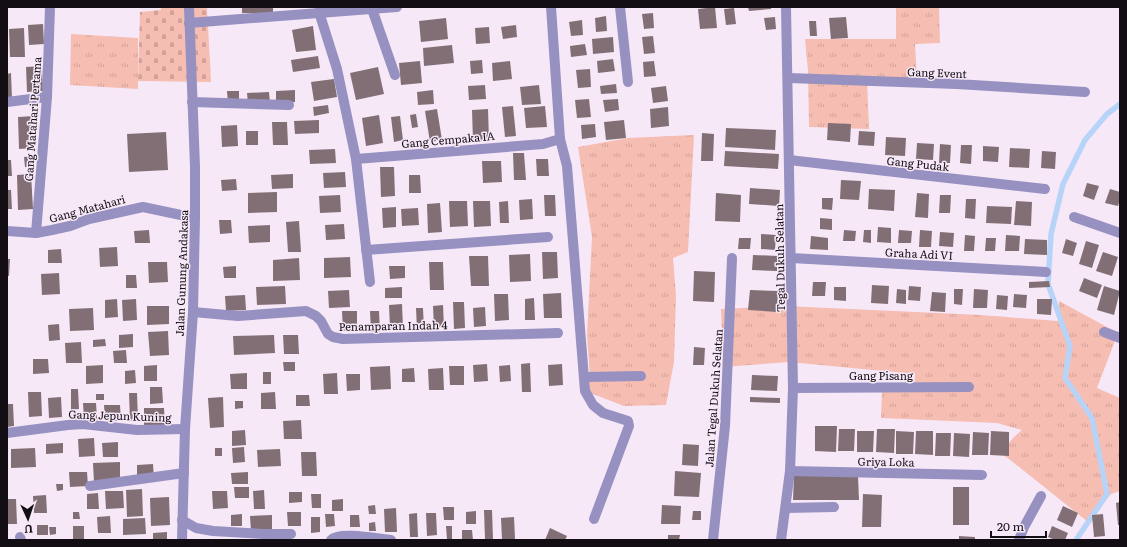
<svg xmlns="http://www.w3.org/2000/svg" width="1127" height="547" font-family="Literata,serif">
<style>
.grass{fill:url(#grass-tufts)}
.cemetery{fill:url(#cemetery-stones)}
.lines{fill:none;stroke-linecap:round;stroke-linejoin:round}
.stream{stroke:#b8d3f8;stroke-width:5.5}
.building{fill:#826f75}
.minor{stroke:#9791c2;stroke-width:10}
.tertiary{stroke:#9791c2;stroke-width:10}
.labels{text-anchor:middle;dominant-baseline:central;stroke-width:3;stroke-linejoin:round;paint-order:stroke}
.street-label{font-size:11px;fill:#120e13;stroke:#f7e8f8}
</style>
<defs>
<pattern id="grass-tufts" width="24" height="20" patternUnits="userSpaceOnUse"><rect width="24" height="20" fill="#f6bdb2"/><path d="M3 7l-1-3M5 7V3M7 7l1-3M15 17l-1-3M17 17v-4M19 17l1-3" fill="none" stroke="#d2a198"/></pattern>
<pattern id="cemetery-stones" width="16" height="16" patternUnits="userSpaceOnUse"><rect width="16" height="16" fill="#f6bdb2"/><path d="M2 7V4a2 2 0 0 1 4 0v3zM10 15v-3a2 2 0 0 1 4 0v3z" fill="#d2a198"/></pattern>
</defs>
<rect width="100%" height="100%" fill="#f7e8f8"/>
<!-- grass -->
<g class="grass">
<polygon points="896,7 939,7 940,43 915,44 917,82 867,80 869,129 809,127 808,71 805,39 896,39"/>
<polygon points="71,34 138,38 138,89 70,85"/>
<polygon points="694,135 688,252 673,258 676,296 674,362 666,405 624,406 585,391 590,377 587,335 592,237 578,147 628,138"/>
<polygon points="1059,301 1118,333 1097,388 1120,398 1120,491 1111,494 1088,522 1009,459 1000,453 1015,436 1022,430 997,423 881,418 882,388 914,392 915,374 789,362 723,367 721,309 785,306 981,315 1058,321"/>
</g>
<!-- cemetery -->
<polygon class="cemetery" points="161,7 207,7 211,82 138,81 140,12 161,10"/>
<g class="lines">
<!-- stream -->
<polyline class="stream" points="1076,540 1107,494 1092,418 1065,378 1070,346 1048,284 1051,234 1063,184 1085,140 1107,114 1120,104"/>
</g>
<!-- building -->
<g class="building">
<rect x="242" y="7" width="31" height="6"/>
<polygon points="715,7 717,28 700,29 698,9"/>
<polygon points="748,7 771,7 771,9 749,11"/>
<polygon points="734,8 736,24 726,25 724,9"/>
<polygon points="653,13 654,28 644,29 642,14"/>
<polygon points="606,16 607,31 596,32 595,18"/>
<polygon points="775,17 776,29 766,30 764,18"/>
<polygon points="846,17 848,38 831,39 829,18"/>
<polygon points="446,18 448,39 421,42 419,21"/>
<polygon points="582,20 583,35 571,36 569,22"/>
<polygon points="809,21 816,21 817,36 810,36"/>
<polygon points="43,24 44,44 29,45 28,25"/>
<polygon points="516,25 517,37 503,39 501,27"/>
<polygon points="313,26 316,50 296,52 292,30"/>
<polygon points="489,27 490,43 476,44 475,28"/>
<polygon points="24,28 25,57 10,57 9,29"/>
<polygon points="653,36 655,53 644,54 642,37"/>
<polygon points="613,37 614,52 593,54 592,39"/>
<polygon points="585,44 587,55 571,57 570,46"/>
<polygon points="452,45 454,63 424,66 423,48"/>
<polygon points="318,56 320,68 293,72 291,60"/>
<polygon points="613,59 615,71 598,73 597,61"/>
<polygon points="482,60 483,73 471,74 470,61"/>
<polygon points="420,61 422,83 401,85 399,63"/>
<polygon points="510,61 512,79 493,81 492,63"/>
<polygon points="654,61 656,76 644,77 643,62"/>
<polygon points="42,66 43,91 27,92 26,67"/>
<polygon points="378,67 384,94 356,100 350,73"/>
<polygon points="590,69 591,87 578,88 576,70"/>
<polygon points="11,73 12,99 7,99 7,74"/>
<polygon points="334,79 337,97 314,101 311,82"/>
<polygon points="616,84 617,93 601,94 600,86"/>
<polygon points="485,85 486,99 469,100 468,86"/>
<polygon points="539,85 541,104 522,105 520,87"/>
<polygon points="666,86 668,101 653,103 651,88"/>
<polygon points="295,90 295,102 276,103 276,91"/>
<polygon points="433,90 434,104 418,105 417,92"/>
<polygon points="227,91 239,91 239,104 228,105"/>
<polygon points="269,92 270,103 248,104 247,93"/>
<polygon points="589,99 591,117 577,118 575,100"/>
<polygon points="618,99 619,110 605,112 603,100"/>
<polygon points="328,105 329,113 314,116 313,107"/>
<polygon points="513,106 516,136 505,137 502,107"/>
<polygon points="545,106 547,127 526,128 524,108"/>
<polygon points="668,107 669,126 651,128 650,109"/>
<polygon points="437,109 442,140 430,142 425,111"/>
<polygon points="488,109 489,141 473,141 472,110"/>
<polygon points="416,114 418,127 412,128 410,115"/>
<polygon points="379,115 383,143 366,146 362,118"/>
<polygon points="34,116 35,148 19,149 18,117"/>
<polygon points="400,116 403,140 394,142 391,117"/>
<polygon points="319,120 319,133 295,134 294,121"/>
<polygon points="624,120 626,138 606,140 604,122"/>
<polygon points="272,122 287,122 288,145 273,145"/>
<polygon points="828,123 851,124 850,142 827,140"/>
<polygon points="595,124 596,137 582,139 581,125"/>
<polygon points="237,125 238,146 222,147 221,126"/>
<polygon points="726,128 776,130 775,150 725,147"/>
<rect x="246" y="131" width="12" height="14"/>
<polygon points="859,131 875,132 874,146 858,145"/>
<polygon points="166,132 168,170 129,172 127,134"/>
<polygon points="702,133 714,134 713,161 701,161"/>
<polygon points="886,137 906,138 905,156 885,155"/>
<polygon points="917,143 934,144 933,160 916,159"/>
<polygon points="940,144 951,145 950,163 939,163"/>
<polygon points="961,145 972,145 971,164 960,163"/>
<polygon points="983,146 999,147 998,162 983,161"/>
<polygon points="1010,148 1030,149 1029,168 1009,167"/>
<polygon points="335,149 336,163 310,164 309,150"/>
<polygon points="725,151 779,154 778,169 724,166"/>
<polygon points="1042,151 1056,152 1055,169 1041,168"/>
<polygon points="513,153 524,153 526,180 514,180"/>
<polygon points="35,156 35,167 25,167 24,157"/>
<polygon points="536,159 548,159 549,176 537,176"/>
<polygon points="7,160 11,160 12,176 7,176"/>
<polygon points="482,161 501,161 502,182 483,183"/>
<polygon points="380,167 394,167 395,196 381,197"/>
<polygon points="345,172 346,187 324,188 323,173"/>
<polygon points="31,174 33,209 18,210 17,175"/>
<polygon points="293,174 293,188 272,189 271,175"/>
<polygon points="409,175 420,175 421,193 409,193"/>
<polygon points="236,179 237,190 222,191 221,180"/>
<polygon points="841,180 861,181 859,200 840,199"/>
<polygon points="1087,183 1099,186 1094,200 1083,196"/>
<polygon points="750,188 780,190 779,206 749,204"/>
<polygon points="869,189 895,190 894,211 868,209"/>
<polygon points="1110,189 1120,192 1120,199 1118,206 1105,203"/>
<polygon points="7,190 11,190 12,209 7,209"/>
<polygon points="277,192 277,212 248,213 248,193"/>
<polygon points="716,193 741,195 740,222 715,221"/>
<polygon points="917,193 929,194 928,218 915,217"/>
<polygon points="340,195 341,212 320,213 319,196"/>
<polygon points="544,195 555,195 556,216 545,216"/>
<polygon points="940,195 951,195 950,213 939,213"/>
<polygon points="822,198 833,198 832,210 822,209"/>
<polygon points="532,199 533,219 520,220 519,200"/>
<polygon points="966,199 976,199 975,219 965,218"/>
<polygon points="449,201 467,201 468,226 450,227"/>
<polygon points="473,201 490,201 491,226 474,227"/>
<polygon points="508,201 509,223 500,223 499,202"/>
<polygon points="1016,201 1032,202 1031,226 1014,225"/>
<polygon points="440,203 442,232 428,233 427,204"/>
<polygon points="987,206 1012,207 1011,224 986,223"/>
<polygon points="396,207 396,227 383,228 382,208"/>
<polygon points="418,208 419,225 402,226 401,209"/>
<polygon points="820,218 832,219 832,230 820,229"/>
<polygon points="219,220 231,220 232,233 220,234"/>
<polygon points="299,221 301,252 288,252 286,222"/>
<polygon points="344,224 345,239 326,240 325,225"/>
<polygon points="270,225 270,242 249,243 248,226"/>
<polygon points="878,227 891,228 891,243 877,242"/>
<polygon points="149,230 150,243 135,243 134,231"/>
<polygon points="844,230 856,231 855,241 843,241"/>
<polygon points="864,230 871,230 871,243 863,242"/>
<polygon points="899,230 912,231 911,243 898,243"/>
<polygon points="920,230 932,231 931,247 919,247"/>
<polygon points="940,232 954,233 953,247 939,246"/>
<polygon points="761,234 776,235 775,250 761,249"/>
<polygon points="965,235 975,236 974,251 964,251"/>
<polygon points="1006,235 1020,236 1019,251 1005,251"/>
<polygon points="811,236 828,238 828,250 810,249"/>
<polygon points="739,238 751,238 750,249 738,249"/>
<polygon points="986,238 996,238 995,251 985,251"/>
<polygon points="1025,239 1047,240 1047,255 1024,254"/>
<polygon points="1066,239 1077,243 1073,256 1062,253"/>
<polygon points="1086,241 1099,245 1092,268 1079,264"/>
<polygon points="117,247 118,266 100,267 99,248"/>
<polygon points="61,249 62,263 48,263 48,250"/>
<polygon points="542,252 557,252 558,278 543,279"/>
<polygon points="1103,252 1118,257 1112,276 1096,271"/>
<polygon points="530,254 531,281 510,282 509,255"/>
<polygon points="753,255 778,256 777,271 752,270"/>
<polygon points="469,256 488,256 489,286 471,286"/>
<polygon points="350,257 351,277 324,278 324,258"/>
<polygon points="299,258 300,280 273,281 273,260"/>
<polygon points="7,259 10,259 9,276 7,276"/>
<polygon points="148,262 167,262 168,282 149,283"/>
<polygon points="429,262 443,262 444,290 430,290"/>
<polygon points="236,266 236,278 224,278 223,267"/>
<polygon points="389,266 405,266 405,278 390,279"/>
<polygon points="694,271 715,272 714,302 693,301"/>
<polygon points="59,273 60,294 42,295 41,274"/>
<polygon points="126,275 136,275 137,288 126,288"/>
<polygon points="1084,278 1102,285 1097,298 1079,291"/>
<polygon points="1049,281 1050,287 1029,288 1029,282"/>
<polygon points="813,282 826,282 825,296 812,296"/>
<polygon points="872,285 889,286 888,304 871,303"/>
<polygon points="285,286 286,304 257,305 256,287"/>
<polygon points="909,286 921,287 920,301 908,300"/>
<polygon points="1104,286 1120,291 1114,315 1097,310"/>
<polygon points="402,287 402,298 385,298 385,288"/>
<polygon points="834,287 846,287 846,301 834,300"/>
<polygon points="897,289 906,290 906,304 896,303"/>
<polygon points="954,289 963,289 962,305 954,304"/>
<polygon points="974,289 988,290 987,308 973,308"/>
<polygon points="349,290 350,307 329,308 328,291"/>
<polygon points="750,290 778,291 777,312 748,310"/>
<polygon points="932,292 946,293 945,312 930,311"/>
<polygon points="561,293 562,318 544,318 543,294"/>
<polygon points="494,294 508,294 509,320 495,321"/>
<polygon points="1014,294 1027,295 1026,308 1013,307"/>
<polygon points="245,295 246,310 226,311 225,296"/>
<polygon points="997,295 1008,296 1007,310 996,309"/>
<polygon points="534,298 535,320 525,320 525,299"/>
<polygon points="117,299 118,317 105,318 105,300"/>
<polygon points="136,299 137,320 123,321 122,300"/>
<polygon points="1037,299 1052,299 1051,315 1037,314"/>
<polygon points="453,302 464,302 465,328 454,329"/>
<polygon points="402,304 403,328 390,329 389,305"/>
<polygon points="443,305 444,327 434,328 433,306"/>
<polygon points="147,306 169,306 169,324 147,325"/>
<polygon points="485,307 486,326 474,327 473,308"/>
<polygon points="93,308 94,330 70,331 69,309"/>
<polygon points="416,308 423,308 424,330 417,330"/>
<polygon points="342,311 357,311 357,330 343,331"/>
<polygon points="370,311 379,311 380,332 371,332"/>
<polygon points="59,324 60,340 49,341 48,325"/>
<polygon points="168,331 169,355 150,356 148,332"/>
<polygon points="133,334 133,347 119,348 119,335"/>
<polygon points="274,335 275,353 234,355 233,336"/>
<polygon points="283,335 298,335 299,354 284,354"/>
<polygon points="105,339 106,346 93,347 93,340"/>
<polygon points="81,342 82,363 66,363 65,343"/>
<polygon points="694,347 705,348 704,365 693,365"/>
<polygon points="126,350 127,363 114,363 113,351"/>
<polygon points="33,359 48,359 49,373 33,374"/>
<polygon points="283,362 295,362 295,371 284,371"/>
<polygon points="530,363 531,392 522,392 521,364"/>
<polygon points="487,364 488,381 474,382 473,365"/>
<polygon points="562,364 563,385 549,386 548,365"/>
<polygon points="103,365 103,383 86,384 86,366"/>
<polygon points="157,365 157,381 144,381 144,366"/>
<polygon points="510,365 511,381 500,382 499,366"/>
<polygon points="390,366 391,389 371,390 370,367"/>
<polygon points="449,366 464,366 464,385 450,385"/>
<polygon points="414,368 415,382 402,382 402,369"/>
<polygon points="443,368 444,390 429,390 428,369"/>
<polygon points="135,370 136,383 125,384 125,371"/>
<rect x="263" y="372" width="8" height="12"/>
<polygon points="247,373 247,389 231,389 230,374"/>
<polygon points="337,373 338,394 324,394 323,374"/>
<polygon points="346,374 360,374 360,390 347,391"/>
<polygon points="752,375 778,376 777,391 751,390"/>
<polygon points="150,387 162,387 163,403 150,404"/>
<polygon points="71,389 78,389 79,409 71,410"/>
<polygon points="28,392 41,392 42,416 29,417"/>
<polygon points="275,392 276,409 261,409 261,393"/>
<polygon points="129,393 137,393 138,421 130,421"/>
<rect x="96" y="394" width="8" height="6"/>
<polygon points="296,395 309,395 310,406 296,406"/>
<polygon points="61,397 62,417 49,418 48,398"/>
<polygon points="223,397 224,427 210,428 208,398"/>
<polygon points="750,397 780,398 780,403 750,402"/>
<polygon points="235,401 243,401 243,408 235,409"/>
<polygon points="83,403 96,403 97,419 84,420"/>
<polygon points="7,404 13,404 14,426 7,427"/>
<polygon points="104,405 120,405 121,421 105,421"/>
<polygon points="144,408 164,408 165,426 144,427"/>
<polygon points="301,420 302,439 284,439 283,421"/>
<polygon points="815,426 837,426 836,452 815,451"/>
<polygon points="839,429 855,429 854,451 838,451"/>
<polygon points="877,429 895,429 894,453 876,452"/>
<polygon points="245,430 246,445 232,446 232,431"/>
<polygon points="857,431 874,431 873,452 857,452"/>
<polygon points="896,431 914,432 913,454 896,454"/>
<polygon points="916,431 933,431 933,455 915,454"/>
<polygon points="991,431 1009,432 1009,456 990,455"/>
<polygon points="973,432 989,433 988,455 972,455"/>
<polygon points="936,433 951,433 950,456 935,456"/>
<polygon points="954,433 970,434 969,457 953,456"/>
<polygon points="94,438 95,456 79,457 78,439"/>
<polygon points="118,442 118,457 103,457 102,443"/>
<polygon points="63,443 63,453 46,454 46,444"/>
<polygon points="683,444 699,445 698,466 682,465"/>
<polygon points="244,447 245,462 233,463 232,448"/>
<polygon points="35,448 36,467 11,468 11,449"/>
<rect x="215" y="448" width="7" height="8"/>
<polygon points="280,449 281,466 258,467 257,450"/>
<polygon points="301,452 316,452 317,476 302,476"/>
<polygon points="120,462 120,482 94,483 93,463"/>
<polygon points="153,464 154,478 137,479 137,465"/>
<polygon points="675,471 701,473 699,497 674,496"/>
<polygon points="69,472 87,472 88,486 70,487"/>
<polygon points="248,472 248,484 232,484 231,473"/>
<polygon points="794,476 858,476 859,500 793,500"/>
<polygon points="56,484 63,484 63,490 57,491"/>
<polygon points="234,487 249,487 249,498 235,498"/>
<rect x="953" y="487" width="16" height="38"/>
<polygon points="142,489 143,516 127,517 126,490"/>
<polygon points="264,490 265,509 254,509 253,491"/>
<polygon points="105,491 123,491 124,508 106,509"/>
<polygon points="212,491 227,491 228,508 213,509"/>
<polygon points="289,492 302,492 302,502 289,503"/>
<polygon points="98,493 99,509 87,509 87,494"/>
<polygon points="311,494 321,494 321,508 312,508"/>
<polygon points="863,494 882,495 881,527 862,527"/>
<polygon points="46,495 47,513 34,513 33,496"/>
<polygon points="169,497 170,525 151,526 150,498"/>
<polygon points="7,499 16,499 17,524 7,524"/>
<polygon points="343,499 343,511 332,511 332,500"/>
<polygon points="1120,502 1120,525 1118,525 1116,503"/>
<polygon points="375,505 376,514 369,514 368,506"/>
<polygon points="662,505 681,506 680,524 661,524"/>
<polygon points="1063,506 1078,513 1072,527 1057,520"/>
<polygon points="443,507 454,507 454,520 444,520"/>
<polygon points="396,508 397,532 385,532 384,509"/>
<polygon points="484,510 492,510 493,539 485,539"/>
<polygon points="476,511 476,524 466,524 466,512"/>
<polygon points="693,511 701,511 701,520 692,520"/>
<polygon points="73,512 79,512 80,519 73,519"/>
<polygon points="287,512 301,512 301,526 288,526"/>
<polygon points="417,513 418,537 410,537 409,514"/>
<polygon points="426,513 436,513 437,535 427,536"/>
<polygon points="242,514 242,526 231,526 231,515"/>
<polygon points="325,514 334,514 335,526 326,527"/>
<polygon points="1103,514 1105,536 1094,537 1092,515"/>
<polygon points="272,515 272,530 251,531 250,516"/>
<polygon points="350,515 359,515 360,527 350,527"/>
<polygon points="110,516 111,533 98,533 97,517"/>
<polygon points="311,517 320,517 320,532 311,533"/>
<polygon points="514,517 515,539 502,540 501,518"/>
<polygon points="145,518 146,534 123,535 123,519"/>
<polygon points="375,522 376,531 369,531 369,523"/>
<rect x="37" y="525" width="11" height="10"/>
<rect x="73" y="526" width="11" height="14"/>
<polygon points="446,526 452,526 452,540 447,540"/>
<polygon points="1052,526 1068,533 1065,540 1055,540 1048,537"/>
<polygon points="49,527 56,527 56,534 50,535"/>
<polygon points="550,528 567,536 565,540 545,540"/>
<polygon points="462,530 472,530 473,540 462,540"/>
<polygon points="167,532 167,540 153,540 153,533"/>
<polygon points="668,535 680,535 679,540 668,540"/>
<polygon points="959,536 975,537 975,540 959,540"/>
</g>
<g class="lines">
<!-- minor -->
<g class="minor">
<polyline points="620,7 628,82"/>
<polyline points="372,9 395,75"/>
<polyline points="319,12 337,69 356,159 370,282"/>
<polyline points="189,23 397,7"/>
<polyline points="788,78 957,84 1085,92"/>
<polyline points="7,102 47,97"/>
<polyline points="192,102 289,105"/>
<polyline points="560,139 567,166 585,391 593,405 603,413 628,421 629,426 594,519"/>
<polyline points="356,159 543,144 560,139 551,7"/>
<polyline points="789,160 1045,189"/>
<polyline points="1074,217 1120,233"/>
<polyline points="7,231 36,233 52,230 70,226 89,219 143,207 195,218"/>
<polyline points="36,233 47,97 50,7"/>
<polyline points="366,250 548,237"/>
<polyline points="791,258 1046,272"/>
<polyline points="193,312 238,316 306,311 316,316 321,321 328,334 333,337 343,339 558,333"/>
<polyline points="1104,332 1120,338"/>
<polyline points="585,377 641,376"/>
<polyline points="793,388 969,387"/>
<polyline points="7,433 68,425 83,424 137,430 185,429"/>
<polyline points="790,471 982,475"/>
<polyline points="90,486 184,473"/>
<polyline points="786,508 834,507"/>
<polyline points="182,520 196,528 213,531 264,534 291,534"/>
<polyline points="20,537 21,540"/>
<path d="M331,540C339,531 379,539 391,540"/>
<polyline points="713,540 725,426 732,258"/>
<polyline points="781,540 790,471 793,388 786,7"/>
<polyline points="1019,540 1024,527 1041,496"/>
</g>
<!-- tertiary -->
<polyline class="tertiary" points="182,540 185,429 193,312 195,218 195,167 189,7"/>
</g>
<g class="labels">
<!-- street labels -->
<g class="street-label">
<text transform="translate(937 72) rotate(2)">Gang Event</text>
<text transform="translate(32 119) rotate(-86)">Gang Matahari Pertama</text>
<text transform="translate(448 139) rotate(-5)">Gang Cempaka IA</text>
<text transform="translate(918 163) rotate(6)">Gang Pudak</text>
<text transform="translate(87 208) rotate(-15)">Gang Matahari</text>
<text transform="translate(919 253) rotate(3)">Graha Adi VI</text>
<text transform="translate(779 258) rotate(-91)">Tegal Dukuh Selatan</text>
<text transform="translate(181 273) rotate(-88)">Jalan Gunung Andakasa</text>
<text transform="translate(393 325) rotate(-1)">Penamparan Indah 4</text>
<text x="881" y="375">Gang Pisang</text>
<text transform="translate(713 398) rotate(-86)">Jalan Tegal Dukuh Selatan</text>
<text transform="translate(120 415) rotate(2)">Gang Jepun Kuning</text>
<text transform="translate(886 461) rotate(1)">Griya Loka</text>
</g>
</g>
<!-- border -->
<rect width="1127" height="547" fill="none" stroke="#120e13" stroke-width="16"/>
<!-- north arrow -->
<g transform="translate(28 519) rotate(177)" stroke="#f7e8f8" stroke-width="3" paint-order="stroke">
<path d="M0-3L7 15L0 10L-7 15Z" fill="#120e13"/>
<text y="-6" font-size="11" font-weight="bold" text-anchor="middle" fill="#120e13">U</text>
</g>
<!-- scale -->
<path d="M991 531v6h55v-6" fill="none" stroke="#120e13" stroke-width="2"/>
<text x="997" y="531" font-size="12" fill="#120e13" stroke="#f7e8f8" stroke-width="3" paint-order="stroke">20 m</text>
</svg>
